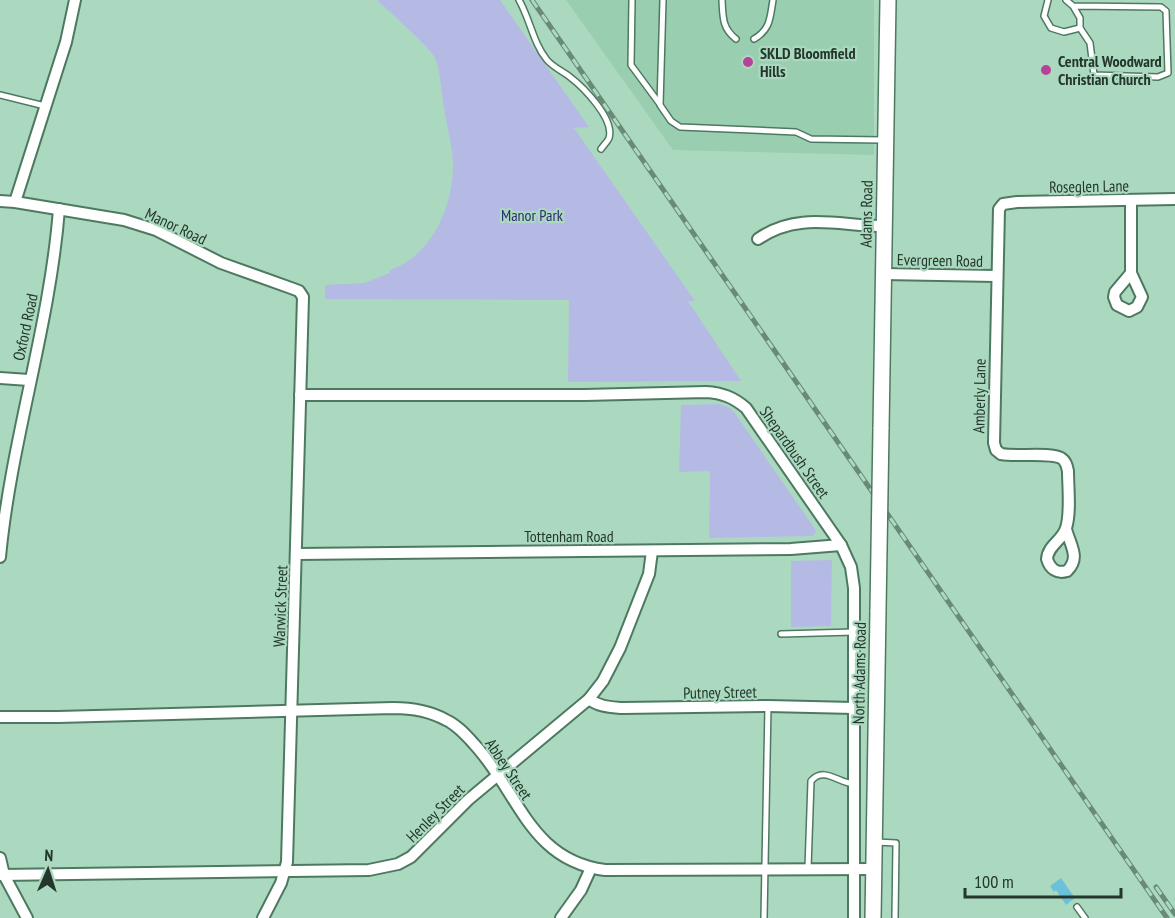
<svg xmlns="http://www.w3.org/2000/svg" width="1175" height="918" font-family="'PT Sans Narrow',sans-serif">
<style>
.built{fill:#99cfb0}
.green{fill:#b5bae5}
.water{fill:#6cc0da}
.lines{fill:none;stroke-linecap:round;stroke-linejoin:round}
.service-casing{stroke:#4e7961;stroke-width:8}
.minor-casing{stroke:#4e7961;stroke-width:14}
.secondary-casing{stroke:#4e7961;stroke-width:18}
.service{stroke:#fff;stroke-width:5}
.minor{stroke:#fff;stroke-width:10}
.secondary{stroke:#fff;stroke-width:15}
.rail-casing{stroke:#698a77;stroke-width:5}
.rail{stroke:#abd9bf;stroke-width:3;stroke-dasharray:9;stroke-linecap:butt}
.secondary-bridge-casing{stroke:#4e7961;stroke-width:18;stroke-linecap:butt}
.secondary-bridge{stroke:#fff;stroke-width:15}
.poi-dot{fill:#b84299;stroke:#abd9bf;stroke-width:2}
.labels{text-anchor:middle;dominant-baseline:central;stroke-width:4.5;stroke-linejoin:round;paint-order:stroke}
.poi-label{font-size:16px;font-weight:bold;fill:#24372c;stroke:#abd9bf;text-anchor:start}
.street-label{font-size:16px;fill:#24372c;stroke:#abd9bf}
.park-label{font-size:16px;fill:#2e2b73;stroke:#abd9bf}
</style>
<rect width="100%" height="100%" fill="#abd9bf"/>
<!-- built -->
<polygon class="built" points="566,0 874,0 874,155 673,150"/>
<!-- green -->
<g class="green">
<path d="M377,0H500L589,127L574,128L695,301H688L741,381L568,382L569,300L325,299V285L364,283L390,273V270C431,256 452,209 453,167C453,148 447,127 444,108C441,92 441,73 435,58C432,50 387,9 377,0Z"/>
<polygon points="720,404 730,408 734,412 815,529 816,532 813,536 709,538 710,471 679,472 681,405"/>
<polygon points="832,560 831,626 791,627 791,561"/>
</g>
<!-- water -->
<polygon class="water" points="1061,878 1075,898 1066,905 1056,890 1054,892 1050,886"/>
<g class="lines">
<defs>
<g id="service">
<path d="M519,0C530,19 533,43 547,60C553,67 562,71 570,77C583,87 615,119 609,138C608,141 603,146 601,149"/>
<polyline points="632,0 631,65 659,103"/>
<polyline points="663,0 660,105 671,121 680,127 796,132 811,139 883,140"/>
<path d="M722,0C723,17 722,28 736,39"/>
<polyline points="1048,0 1044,16 1051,28 1064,32 1080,28"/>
<polyline points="1066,0 1073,6 1080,18 1080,28 1090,43 1094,75 1158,77 1168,73 1166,11 1161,7 1073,6"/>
<path d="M754,39C771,29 770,17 773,0"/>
<polyline points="0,95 45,106"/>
<polyline points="781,634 854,632"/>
<polyline points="876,842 896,843 895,918"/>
<path d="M808,868L811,781C824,766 838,783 854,784"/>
<polyline points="1077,907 1085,918"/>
<polyline points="764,918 768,706"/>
</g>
<g id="minor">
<polyline points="1131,200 1131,273 1115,292 1114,297 1117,305 1129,311 1137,307 1142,297 1131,273"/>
<polyline points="0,201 15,202 124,220 156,230 221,263 291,288 299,291 303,297 287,862 281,883 263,918"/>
<polyline points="15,202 66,42 75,0"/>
<path d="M758,239C798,211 839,226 884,226"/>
<polyline points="883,274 996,276"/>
<polyline points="0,378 29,380"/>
<path d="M300,395H585L706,392C722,393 733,397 746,408L841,545L851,567L854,588V918"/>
<path d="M1066,529C1070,545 1081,558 1067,571C1057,574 1050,569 1047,559C1048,545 1062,541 1066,528C1071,513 1068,487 1068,471C1067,466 1066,461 1061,458C1049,452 1017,457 1001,454L996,450L994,443L999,209L1003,204L1017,202L1175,199"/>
<polyline points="297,554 791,549 841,545"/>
<path d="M0,557C11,440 50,326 59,209"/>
<path d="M589,699C599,707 611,707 622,708L768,706L854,708"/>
<path d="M0,717H58L393,708C411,708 430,711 446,720C457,725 466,735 474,744C519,792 529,860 605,870L874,869"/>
<polyline points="0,858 4,875 27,918"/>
<polyline points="0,875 369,870 398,864 411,857 468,800 589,699 603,681 620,648 649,574 652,551"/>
<polyline points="561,918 581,890 591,868"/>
</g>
<g id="secondary">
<polyline points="881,429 888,0"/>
<polyline points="873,918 878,610"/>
</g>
</defs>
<!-- service casing -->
<use href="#service" class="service-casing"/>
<!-- minor casing -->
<use href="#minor" class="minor-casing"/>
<!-- secondary casing -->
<use href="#secondary" class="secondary-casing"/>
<!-- service -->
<use href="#service" class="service"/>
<!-- minor -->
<use href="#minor" class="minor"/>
<!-- secondary -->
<use href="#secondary" class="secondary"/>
<defs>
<g id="rail">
<polyline points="532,0 1167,918"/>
<polyline points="1156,887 1175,914"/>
</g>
</defs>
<!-- rail casing -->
<use href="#rail" class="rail-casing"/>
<!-- rail -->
<use href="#rail" class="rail"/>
<defs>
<polyline id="secondary-bridge" points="878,610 881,429"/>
</defs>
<!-- secondary-bridge casing -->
<use href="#secondary-bridge" class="secondary-bridge-casing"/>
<!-- secondary-bridge -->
<use href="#secondary-bridge" class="secondary-bridge"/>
</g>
<!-- markers -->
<g class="poi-dot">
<circle cx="748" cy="62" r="6"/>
<circle cx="1046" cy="70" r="6"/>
</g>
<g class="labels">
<!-- poi labels -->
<g class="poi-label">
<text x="760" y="53">SKLD Bloomfield<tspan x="760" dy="18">Hills</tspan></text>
<text x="1058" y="61">Central Woodward<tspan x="1058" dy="18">Christian Church</tspan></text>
</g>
<!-- street labels -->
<g class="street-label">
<text transform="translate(1089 186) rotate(-1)">Roseglen Lane</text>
<text transform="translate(866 214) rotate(-89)">Adams Road</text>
<text transform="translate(176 226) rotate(25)">Manor Road</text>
<text transform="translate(940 260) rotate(1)">Evergreen Road</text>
<text transform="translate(25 327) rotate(-78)">Oxford Road</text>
<text transform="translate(979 396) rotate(-89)">Amberly Lane</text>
<text transform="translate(795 452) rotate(55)">Shepardbush Street</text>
<text x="569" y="536">Tottenham Road</text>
<text transform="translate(280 606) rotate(-88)">Warwick Street</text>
<text transform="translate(859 673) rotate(-89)">North Adams Road</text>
<text transform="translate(720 692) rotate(-1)">Putney Street</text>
<text transform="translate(509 769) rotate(56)">Abbey Street</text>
<text transform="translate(435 813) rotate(-45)">Henley Street</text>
</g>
<!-- park labels -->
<g class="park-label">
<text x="532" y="215">Manor Park</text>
</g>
</g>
<!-- north arrow -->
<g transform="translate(48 870) rotate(3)" stroke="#abd9bf" stroke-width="4.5" paint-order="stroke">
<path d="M0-4.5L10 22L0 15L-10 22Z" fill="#24372c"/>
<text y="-9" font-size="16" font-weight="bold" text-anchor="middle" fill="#24372c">N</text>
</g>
<!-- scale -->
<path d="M965 888v9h156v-9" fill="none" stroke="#24372c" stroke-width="3"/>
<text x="974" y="888" font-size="18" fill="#24372c" stroke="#abd9bf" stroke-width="4.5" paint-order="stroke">100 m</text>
</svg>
